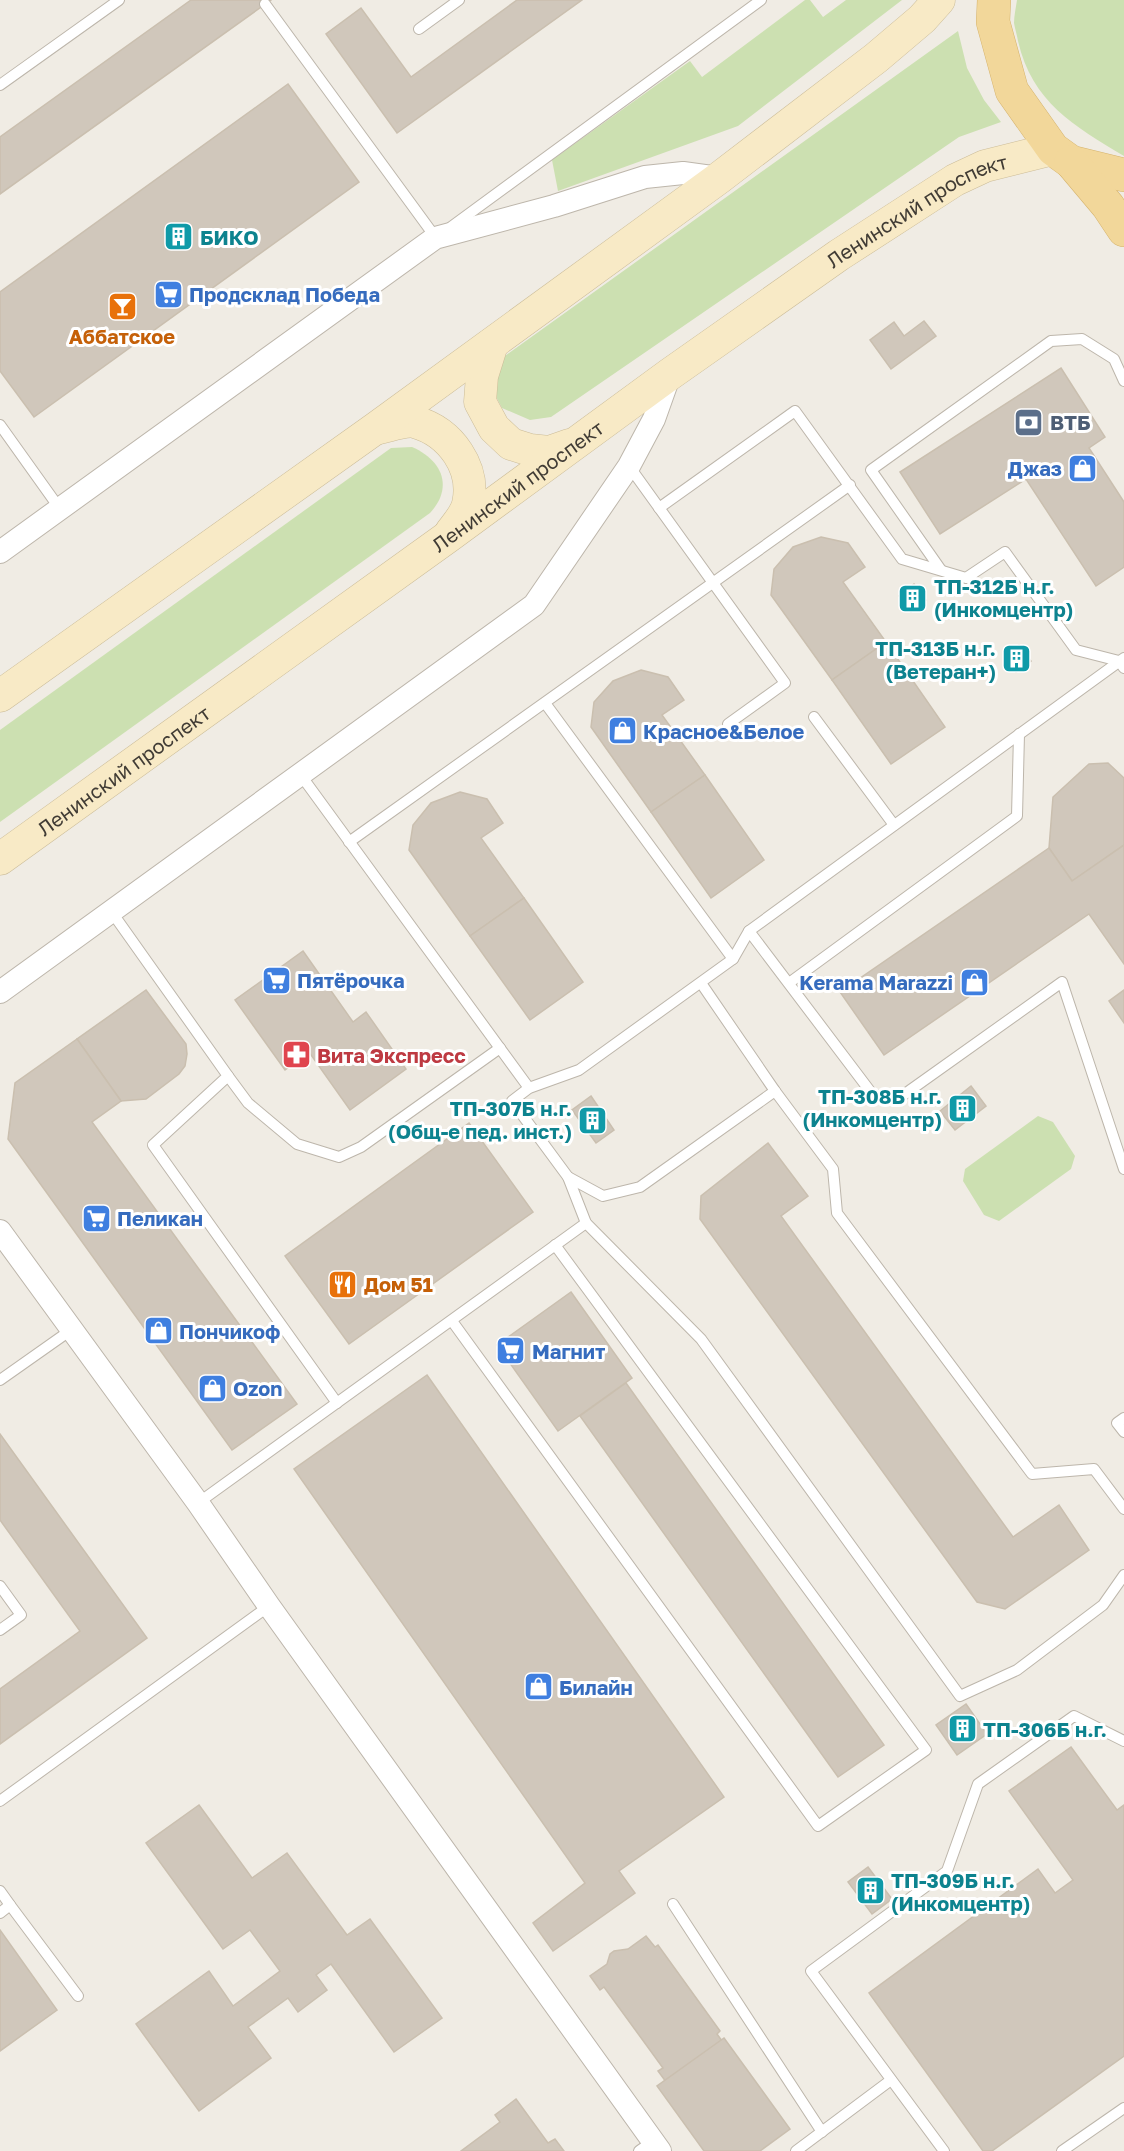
<svg xmlns="http://www.w3.org/2000/svg" width="1124" height="2151" font-family="'Golos Text',sans-serif">
<style>
.grass{fill:#cce0b1}
.building{fill:#d0c7bb;stroke:#cabfaf;stroke-width:1.5}
.lines{fill:none;stroke-linecap:round;stroke-linejoin:round}
.lane-casing{stroke:#bdb6ab;stroke-width:12}
.street-casing{stroke:#bdb6ab;stroke-width:24}
.secondary-casing{stroke:#cbbc98;stroke-width:33}
.primary-casing{stroke:#d5b36d;stroke-width:34}
.lane{stroke:#fff;stroke-width:10}
.street{stroke:#fff;stroke-width:22}
.secondary{stroke:#f8eac6;stroke-width:32}
.primary{stroke:#f2d79a;stroke-width:33}
.labels{text-anchor:middle;dominant-baseline:central;stroke-width:6;stroke-linejoin:round;paint-order:stroke}
.street-label{font-size:20px;fill:#413c35;stroke:#fff}
.culture-label{font-size:20px;font-weight:bold;fill:#0d838f;stroke:#fff;text-anchor:start}
.shop-label{font-size:20px;font-weight:bold;fill:#366cbe;stroke:#fff;text-anchor:start}
.food-label{font-size:20px;font-weight:bold;fill:#c56008;stroke:#fff}
.service-label{font-size:20px;font-weight:bold;fill:#4e5e75;stroke:#fff;text-anchor:start}
.health-label{font-size:20px;font-weight:bold;fill:#be3a42;stroke:#fff;text-anchor:start}
</style>
<rect width="100%" height="100%" fill="#f0ece4"/>
<!-- grass -->
<g class="grass">
<polygon points="805,0 810,0 823,17 846,0 902,0 738,126 558,191 552,160 690,61 702,77"/>
<path d="M1017,0H1124V156C1074,126 1032,102 1018,41C1017,35 1015,29 1014,23C1014,16 1016,7 1017,0Z"/>
<polygon points="958,31 967,68 984,100 1001,122 959,137 551,417 530,420 502,408 490,385 502,358"/>
<path d="M412,447C442,460 454,487 430,513L0,822V730L391,448Z"/>
<polygon points="1038,1116 1053,1122 1075,1156 1071,1169 999,1221 984,1215 963,1181 965,1169"/>
</g>
<!-- building -->
<g class="building">
<polygon points="191,0 271,0 0,194 0,137"/>
<polygon points="517,0 582,0 397,133 326,34 361,8 411,77"/>
<polygon points="288,84 359,182 34,417 0,371 0,292"/>
<polygon points="924,321 936,336 891,369 870,340 894,322 904,336"/>
<polygon points="1061,368 1105,437 1089,448 1124,502 1124,567 1096,586 1026,479 940,534 900,472"/>
<polygon points="821,537 848,543 865,567 843,582 886,642 832,680 771,595 774,569 793,547"/>
<polygon points="914,584 926,600 911,612 899,596"/>
<polygon points="886,642 945,727 891,764 832,680"/>
<polygon points="1019,645 1031,661 1016,672 1004,656"/>
<polygon points="641,670 668,677 684,700 662,715 705,775 651,812 591,727 594,702 613,681"/>
<polygon points="1108,763 1124,778 1124,845 1072,881 1049,848 1053,797 1089,764"/>
<polygon points="705,775 764,860 711,898 651,812"/>
<polygon points="460,792 487,799 503,823 481,838 524,898 470,936 409,850 413,825 431,803"/>
<polygon points="1124,845 1124,964 1089,914 884,1055 840,992 1049,848 1072,881"/>
<polygon points="524,898 583,982 530,1020 470,936"/>
<polygon points="303,951 353,1022 366,1012 406,1069 350,1110 309,1052 285,1070 235,1000"/>
<polygon points="146,990 186,1044 187,1054 185,1066 179,1074 146,1099 121,1101 77,1039"/>
<polygon points="1124,990 1124,1023 1109,1001"/>
<polygon points="77,1039 121,1101 92,1122 297,1404 232,1450 8,1139 15,1083"/>
<polygon points="971,1086 986,1106 955,1130 940,1111"/>
<polygon points="591,1096 614,1130 596,1143 572,1110"/>
<polygon points="469,1123 533,1212 349,1344 285,1256"/>
<polygon points="768,1143 808,1196 781,1216 1013,1537 1059,1505 1089,1550 1005,1609 977,1602 700,1219 701,1196"/>
<polygon points="571,1292 632,1378 558,1431 497,1345"/>
<polygon points="427,1375 724,1797 619,1871 635,1893 553,1951 533,1923 585,1883 294,1469"/>
<polygon points="626,1383 884,1745 838,1777 580,1416"/>
<polygon points="0,1434 147,1638 0,1744 0,1689 80,1631 0,1520"/>
<polygon points="966,1704 987,1734 957,1755 936,1725"/>
<polygon points="1071,1747 1117,1810 1124,1805 1124,2056 992,2151 983,2151 869,1993 1038,1869 1055,1893 1073,1880 1009,1791"/>
<polygon points="199,1805 252,1878 287,1853 347,1935 370,1919 442,2018 394,2052 331,1964 316,1975 327,1990 298,2012 288,1998 248,2027 271,2058 199,2111 136,2024 209,1971 233,2006 280,1971 250,1930 223,1949 146,1843"/>
<polygon points="868,1867 892,1899 872,1914 848,1882"/>
<polygon points="0,1930 57,2010 0,2051"/>
<polygon points="646,1936 655,1947 658,1945 720,2031 717,2034 725,2045 708,2058 700,2071 691,2074 685,2074 669,2086 658,2071 663,2068 604,1987 600,1990 590,1976 607,1964 610,1954 614,1951 628,1949"/>
<polygon points="724,2038 790,2129 760,2151 704,2151 657,2086"/>
<polygon points="516,2099 548,2143 555,2139 564,2151 461,2151 500,2122 495,2115"/>
</g>
<g class="lines">
<defs>
<g id="lane">
<polyline points="265,4 436,238"/>
<polyline points="419,29 459,0"/>
<polyline points="0,85 119,0"/>
<polyline points="451,227 761,0"/>
<polyline points="0,425 60,509"/>
<polyline points="629,466 785,683 728,724"/>
<polyline points="659,508 795,411 902,559 966,578 1005,552 1076,650 1119,661 1124,668"/>
<polyline points="941,570 871,470 1051,341 1082,339 1114,359 1124,381"/>
<polyline points="1124,658 749,931 733,959 579,1070 529,1088 512,1101 568,1177 586,1223 701,1339 960,1696 1017,1670 1103,1605 1124,1575"/>
<polyline points="545,703 733,959"/>
<polyline points="814,717 894,825"/>
<polyline points="300,774 529,1088"/>
<polyline points="349,842 850,485"/>
<polyline points="111,911 228,1076 153,1145 337,1403"/>
<polyline points="749,931 873,1095 902,1096 1062,982 1124,1169"/>
<polyline points="701,983 775,1091 833,1169 837,1213 1032,1474 1094,1469 1124,1509"/>
<polyline points="789,983 1017,816 1019,734"/>
<polyline points="228,1076 248,1103 297,1144 339,1157 361,1147 500,1048"/>
<polyline points="568,1177 603,1196 640,1187 775,1091"/>
<polyline points="452,1321 818,1826 926,1750 555,1245"/>
<polyline points="0,1380 71,1330"/>
<polyline points="1124,1418 1117,1423 1124,1432"/>
<polyline points="198,1503 586,1223"/>
<polyline points="0,1586 21,1615 0,1630"/>
<polyline points="0,1801 269,1606"/>
<polyline points="0,1891 10,1905 0,1913"/>
<polyline points="673,1904 822,2132"/>
<polyline points="10,1905 78,1996"/>
<polyline points="639,2151 653,2141"/>
<polyline points="796,2151 891,2080"/>
<polyline points="944,2151 811,1971 947,1871 978,1784 1074,1716 1124,1741"/>
<polyline points="1062,2151 1124,2108"/>
</g>
<g id="street">
<polyline points="0,552 435,238 554,206 645,177 683,173 719,178"/>
<polyline points="0,992 534,605 629,466 654,419 670,374"/>
<polyline points="0,1231 198,1503 269,1606 660,2151"/>
</g>
<g id="secondary">
<polyline points="492,344 482,376 480,402 494,428 511,444 530,450 549,452 569,445"/>
<path d="M379,428C389,426 405,420 415,422C451,432 476,468 468,504C466,514 457,524 451,532"/>
<polyline points="0,696 376,428 719,178 876,58 922,19 939,0"/>
<path id="s1" d="M0,859L449,536L670,374L839,255L955,180L985,166L1053,149"/>
</g>
<g id="primary">
<polyline points="994,0 993,22 1012,91 1053,149 1071,162 1124,175"/>
<polyline points="1071,162 1108,206 1124,230"/>
</g>
</defs>
<!-- lane casing -->
<use href="#lane" class="lane-casing"/>
<!-- street casing -->
<use href="#street" class="street-casing"/>
<!-- secondary casing -->
<use href="#secondary" class="secondary-casing"/>
<!-- primary casing -->
<use href="#primary" class="primary-casing"/>
<!-- lane -->
<use href="#lane" class="lane"/>
<!-- street -->
<use href="#street" class="street"/>
<!-- secondary -->
<use href="#secondary" class="secondary"/>
<!-- primary -->
<use href="#primary" class="primary"/>
</g>
<!-- icons -->
<defs>
<symbol id="building-square" viewBox="-11 -11 22 22"><rect x="-9" y="-9" width="18" height="18" rx="4" fill="#0f9aa8" stroke="#fff"/><path d="M-4-6H4V6H1V3H-1V6H-4ZM-2.5-4.3h1.7v1.8h-1.7ZM.8-4.3h1.7v1.8H.8ZM-2.5-1h1.7V.8h-1.7ZM.8-1h1.7V.8H.8Z" fill="#fff"/></symbol>
<symbol id="supermarket-square" viewBox="-11 -11 22 22"><rect x="-9" y="-9" width="18" height="18" rx="4" fill="#3f7fe0" stroke="#fff"/><path d="M-6-5.5h2.5l.6 2H6L4.5 2H-2.5L-4.4-4H-6ZM-1.5 3.2a1.3 1.3 0 1 0 .1 0ZM3 3.2a1.3 1.3 0 1 0 .1 0Z" fill="#fff"/></symbol>
<symbol id="bar-square" viewBox="-11 -11 22 22"><rect x="-9" y="-9" width="18" height="18" rx="4" fill="#e8710a" stroke="#fff"/><path d="M-6-5H6L.8 .8V4.5H3.5V6h-7V4.5H-.8V.8Z" fill="#fff"/></symbol>
<symbol id="bank-square" viewBox="-11 -11 22 22"><rect x="-9" y="-9" width="18" height="18" rx="4" fill="#5c6f8a" stroke="#fff"/><path d="M-6-4H6V4H-6ZM0-2.3a2.3 2.3 0 1 0 0 4.6a2.3 2.3 0 1 0 0-4.6Z" fill="#fff"/></symbol>
<symbol id="shop-square" viewBox="-11 -11 22 22"><rect x="-9" y="-9" width="18" height="18" rx="4" fill="#3f7fe0" stroke="#fff"/><path d="M-5-2.5h2.3a2.7 3.5 0 0 1 5.4 0H5L5.5 6h-11ZM-1.5-2.5h3a1.5 2.3 0 0 0-3 0Z" fill="#fff"/></symbol>
<symbol id="pharmacy-square" viewBox="-11 -11 22 22"><rect x="-9" y="-9" width="18" height="18" rx="4" fill="#e0444e" stroke="#fff"/><path d="M-2-6h4v4h4v4h-4v4h-4v-4h-4v-4h4Z" fill="#fff"/></symbol>
<symbol id="restaurant-square" viewBox="-11 -11 22 22"><rect x="-9" y="-9" width="18" height="18" rx="4" fill="#e8710a" stroke="#fff"/><path d="M-5-6h1v4h1v-4h1v4h1v-4h1v5L-1.5 .5V6h-2V.5L-5-1ZM5-6V6H3V1.5H1.5Q1.5-4 5-6Z" fill="#fff"/></symbol>
</defs>
<g fill-rule="evenodd">
<use href="#building-square" x="162" y="220" width="33" height="33"/>
<use href="#supermarket-square" x="152" y="278" width="33" height="33"/>
<use href="#bar-square" x="106" y="290" width="33" height="33"/>
<use href="#bank-square" x="1012" y="406" width="33" height="33"/>
<use href="#shop-square" x="1066" y="452" width="33" height="33"/>
<use href="#building-square" x="896" y="582" width="33" height="33"/>
<use href="#building-square" x="1000" y="642" width="33" height="33"/>
<use href="#shop-square" x="606" y="714" width="33" height="33"/>
<use href="#supermarket-square" x="260" y="964" width="33" height="33"/>
<use href="#shop-square" x="958" y="966" width="33" height="33"/>
<use href="#pharmacy-square" x="280" y="1038" width="33" height="33"/>
<use href="#building-square" x="946" y="1092" width="33" height="33"/>
<use href="#building-square" x="576" y="1104" width="33" height="33"/>
<use href="#supermarket-square" x="80" y="1202" width="33" height="33"/>
<use href="#restaurant-square" x="326" y="1268" width="33" height="33"/>
<use href="#shop-square" x="142" y="1314" width="33" height="33"/>
<use href="#supermarket-square" x="494" y="1334" width="33" height="33"/>
<use href="#shop-square" x="196" y="1372" width="33" height="33"/>
<use href="#shop-square" x="522" y="1670" width="33" height="33"/>
<use href="#building-square" x="946" y="1712" width="33" height="33"/>
<use href="#building-square" x="854" y="1874" width="33" height="33"/>
</g>
<g class="labels">
<!-- street labels -->
<g class="street-label">
<text stroke="none"><textPath href="#s1" startOffset="1124">Ленинский проспект</textPath></text>
<text stroke="none"><textPath href="#s1" startOffset="638">Ленинский проспект</textPath></text>
<text stroke="none"><textPath href="#s1" startOffset="152">Ленинский проспект</textPath></text>
</g>
<!-- culture labels -->
<g class="culture-label">
<text x="200" y="237">БИКО</text>
<text x="934" y="586">ТП-312Б н.г.<tspan x="934" dy="23">(Инкомцентр)</tspan></text>
<text x="996" y="648" text-anchor="end">ТП-313Б н.г.<tspan x="996" dy="23">(Ветеран+)</tspan></text>
<text x="942" y="1096" text-anchor="end">ТП-308Б н.г.<tspan x="942" dy="23">(Инкомцентр)</tspan></text>
<text x="572" y="1108" text-anchor="end">ТП-307Б н.г.<tspan x="572" dy="23">(Общ-е пед. инст.)</tspan></text>
<text x="983" y="1729">ТП-306Б н.г.</text>
<text x="891" y="1880">ТП-309Б н.г.<tspan x="891" dy="23">(Инкомцентр)</tspan></text>
</g>
<!-- shop labels -->
<g class="shop-label">
<text x="189" y="294">Продсклад Победа</text>
<text x="1062" y="468" text-anchor="end">Джаз</text>
<text x="643" y="731">Красное&amp;Белое</text>
<text x="297" y="980">Пятёрочка</text>
<text x="953" y="982" text-anchor="end">Kerama Marazzi</text>
<text x="117" y="1218">Пеликан</text>
<text x="179" y="1331">Пончикоф</text>
<text x="532" y="1351">Магнит</text>
<text x="233" y="1388">Ozon</text>
<text x="559" y="1687">Билайн</text>
</g>
<!-- food labels -->
<g class="food-label">
<text x="122" y="336">Аббатское</text>
<text x="364" y="1284" text-anchor="start">Дом 51</text>
</g>
<!-- service labels -->
<g class="service-label">
<text x="1050" y="422">ВТБ</text>
</g>
<!-- health labels -->
<g class="health-label">
<text x="317" y="1055">Вита Экспресс</text>
</g>
</g>
</svg>
